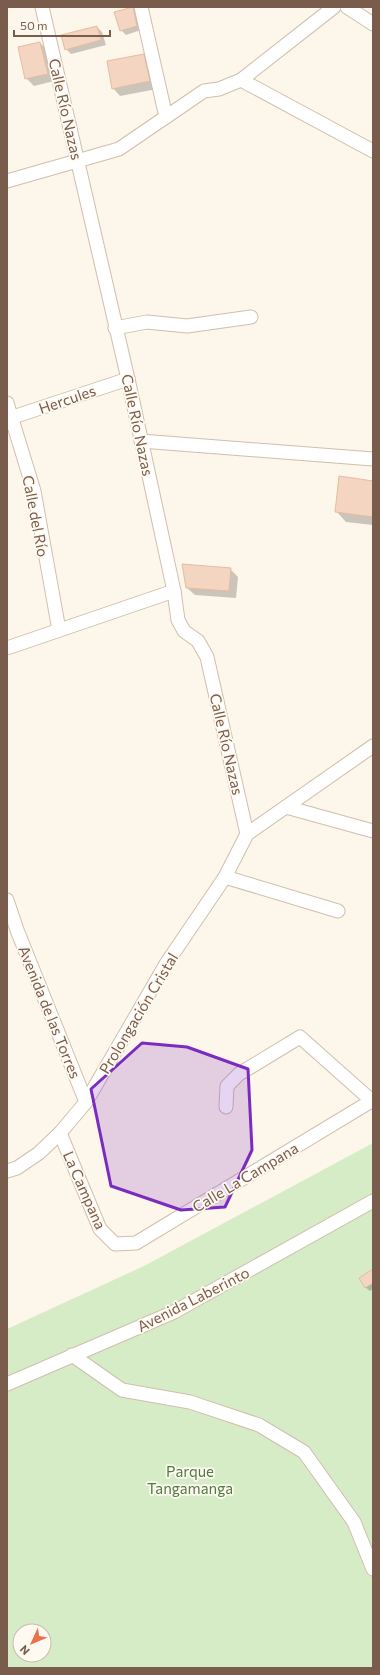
<svg xmlns="http://www.w3.org/2000/svg" width="380" height="1675" font-family="Commissioner,sans-serif">
<style>
.green{fill:#d6ecc7;fill-rule:evenodd}
.shadow{fill:#0003}
.building{fill:#f3d5c1;stroke:#e6bca0}
.lines{fill:none;stroke-linecap:round;stroke-linejoin:round}
.minor-casing{stroke:#d0beae;stroke-width:15}
.minor{stroke:#fff;stroke-width:13}
.marked{fill:#7b2cbf;fill-opacity:0.2;stroke:#7b2cbf;stroke-width:3;stroke-linejoin:round}
.labels{text-anchor:middle;dominant-baseline:central;stroke-width:3.5;stroke-linejoin:round;paint-order:stroke}
.street-label{font-size:15px;fill:#795c4c;stroke:#fffaf1}
.park-label{font-size:15px;fill:#507a40;stroke:#fffaf1}
</style>
<rect width="100%" height="100%" fill="#fdf6ea"/>
<!-- green -->
<path class="green" d="M373,1143V1668H7V1329L144,1266ZM20,1631H44V1655H20Z"/>
<!-- shadow -->
<g class="shadow">
<polygon points="133,8 138,13 141,30 126,35 121,30"/>
<polygon points="97,27 102,32 106,45 71,54 66,49"/>
<polygon points="40,43 47,50 54,81 34,86 26,78"/>
<polygon points="143,55 151,63 157,89 120,96 113,88"/>
<polygon points="373,482 373,525 346,522 337,512"/>
<polygon points="230,569 238,577 236,598 195,595 187,588"/>
<polygon points="373,1270 373,1289 370,1291 365,1287"/>
</g>
<!-- building -->
<g class="building">
<polygon points="133,7 137,26 120,31 114,12"/>
<polygon points="97,26 101,40 65,50 61,35"/>
<polygon points="40,42 48,74 25,79 18,47"/>
<polygon points="144,54 150,81 112,89 107,61"/>
<polygon points="339,476 373,481 373,517 335,512"/>
<polygon points="182,564 231,568 229,591 186,588"/>
<polygon points="373,1269 373,1283 365,1288 359,1278"/>
</g>
<g class="lines">
<defs>
<g id="minor">
<polyline points="42,7 128,379 174,591 178,620 184,631 198,641 207,657 247,834"/>
<polyline points="141,7 166,117"/>
<polyline points="347,7 373,24"/>
<polyline points="241,80 373,151"/>
<polyline points="7,181 119,149 204,91 219,89 241,80 334,7"/>
<polyline points="115,328 147,322 187,326 251,317"/>
<polyline points="7,403 34,491 59,630"/>
<polyline points="7,419 128,379"/>
<polyline points="141,441 373,459"/>
<polyline points="7,648 174,591"/>
<polyline points="286,807 373,831"/>
<polyline points="225,877 338,911"/>
<polyline points="7,900 17,930 86,1102"/>
<polyline points="226,1107 227,1086 239,1074 300,1037 372,1101"/>
<polyline points="60,1133 100,1229 115,1244 136,1243 373,1100"/>
<polyline points="7,1171 17,1168 39,1153 60,1133 86,1102 166,964 225,877 247,834 373,746"/>
<polyline points="72,1355 122,1390 190,1402 259,1425 304,1452 354,1522 373,1569"/>
<polyline points="7,1384 174,1312 373,1201"/>
</g>
</defs>
<!-- minor casing -->
<use href="#minor" class="minor-casing"/>
<!-- minor -->
<use href="#minor" class="minor"/>
</g>
<!-- marked area -->
<path class="marked" d="M142,1043L187,1047L248,1069L252,1150L225,1207L181,1210L111,1186L91,1089Z"/>
<g class="labels">
<!-- street labels -->
<g class="street-label">
<text transform="translate(66 109) rotate(77)">Calle Río Nazas</text>
<text transform="translate(67 399) rotate(-19)">Hercules</text>
<text transform="translate(138 425) rotate(78)">Calle Río Nazas</text>
<text transform="translate(36 516) rotate(79)">Calle del Río</text>
<text transform="translate(227 744) rotate(77)">Calle Río Nazas</text>
<text transform="translate(50 1012) rotate(68)">Avenida de las Torres</text>
<text transform="translate(138 1013) rotate(-59)">Prolongación Cristal</text>
<text transform="translate(245 1177) rotate(-31)">Calle La Campana</text>
<text transform="translate(85 1190) rotate(66)">La Campana</text>
<text transform="translate(193 1299) rotate(-27)">Avenida Laberinto</text>
</g>
<!-- park labels -->
<g class="park-label">
<text x="190" y="1471">Parque<tspan x="190" dy="17">Tangamanga</tspan></text>
</g>
</g>
<!-- border -->
<rect width="380" height="1675" fill="none" stroke="#795c4c" stroke-width="16"/>
<!-- north arrow -->
<g transform="translate(32 1643) rotate(226)"><circle r="19" fill="#fffaf1" stroke="#c9bbaf"/>
<path d="M0-3L7 15L0 10L-7 15Z" fill="#e9724d"/>
<text y="-6" font-size="11" font-weight="bold" text-anchor="middle" fill="#795c4c">N</text>
</g>
<!-- scale -->
<path d="M14 30v6h96v-6" fill="none" stroke="#795c4c" stroke-width="2"/>
<text x="20" y="30" font-size="12" fill="#795c4c" stroke="#fffaf1" stroke-width="3" paint-order="stroke">50 m</text>
</svg>
